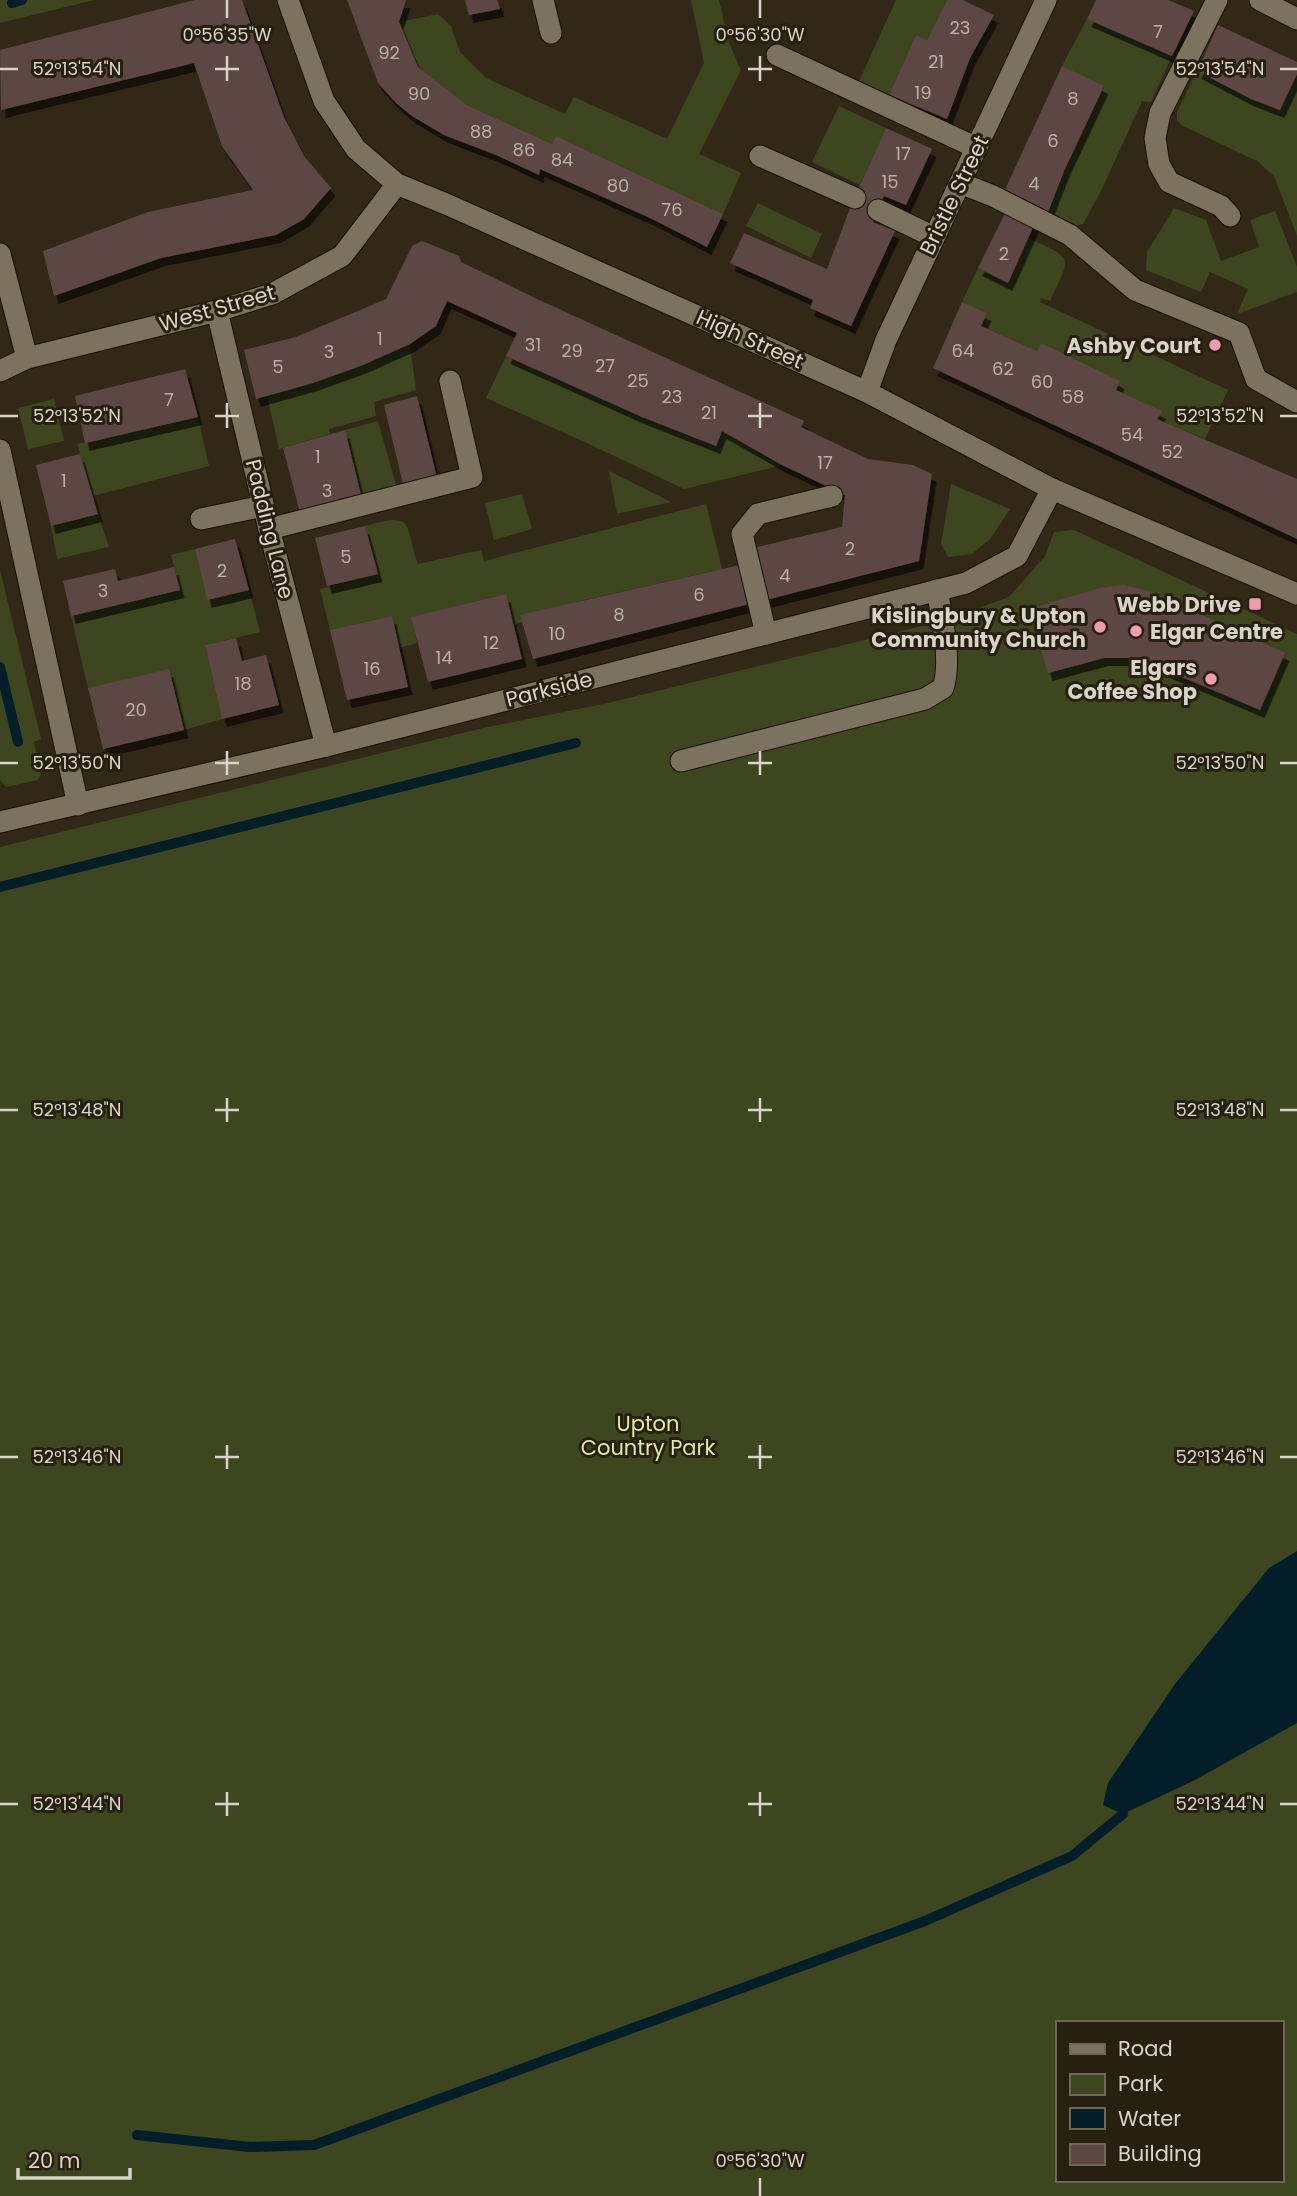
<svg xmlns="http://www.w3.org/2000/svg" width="1297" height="2196" font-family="Poppins,sans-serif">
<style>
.green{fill:#3e4620;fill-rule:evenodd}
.water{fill:#031d29}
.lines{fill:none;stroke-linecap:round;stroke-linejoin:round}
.stream{stroke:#031d29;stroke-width:10}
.building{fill:#5c4744;filter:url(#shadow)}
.minor-casing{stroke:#191103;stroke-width:23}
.minor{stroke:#7c7260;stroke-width:21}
.ticks{fill:none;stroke:#d9d3c9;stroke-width:2.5}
.poi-dot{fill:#f29aaf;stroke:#271f0f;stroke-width:2.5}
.labels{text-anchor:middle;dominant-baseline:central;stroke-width:6;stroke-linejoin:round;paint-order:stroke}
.number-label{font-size:18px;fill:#bab0a8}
.street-label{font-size:21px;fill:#d9d3c9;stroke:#271f0f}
.poi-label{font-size:21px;font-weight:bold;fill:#d9d3c9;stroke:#271f0f;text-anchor:end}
.park-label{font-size:21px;fill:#dbeba1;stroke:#271f0f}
.ticks-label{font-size:18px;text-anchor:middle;fill:#d9d3c9;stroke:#271f0f;stroke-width:6;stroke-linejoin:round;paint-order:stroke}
</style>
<defs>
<filter id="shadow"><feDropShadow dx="4.5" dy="8" stdDeviation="0" flood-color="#0009"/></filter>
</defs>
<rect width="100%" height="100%" fill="#312818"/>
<!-- green -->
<g class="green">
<polygon points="0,0 94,0 0,23"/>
<polygon points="691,0 719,0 729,43 741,70 699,154 741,173 723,214 556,136 552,144 467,105 418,67 399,22 438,14 451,26 460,52 486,78 565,114 574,97 667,139 704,63"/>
<polygon points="896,0 947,0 927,40 916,35 889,95 859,81"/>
<polygon points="1087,19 1172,56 1151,102 1142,101 1102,189 1083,224 1073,226 1047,215 1064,171 1104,87 1062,66"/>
<polygon points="1197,71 1251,99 1280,110 1297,74 1297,236 1274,176 1257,161 1183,126 1177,120 1177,112"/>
<polygon points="839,106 886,128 860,185 812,162"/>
<polygon points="758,203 822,234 811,258 746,226"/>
<polygon points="1174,208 1206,220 1221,261 1259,247 1250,220 1275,211 1297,267 1297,292 1237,314 1248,289 1210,272 1201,292 1146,270 1147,252"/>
<path d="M1028,238C1075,259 1071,256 1050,301L1041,298L1040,302L1228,390L1205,439L1157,419L1161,411L1116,390L1102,374L1041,343L1037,351L981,326L987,313L962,302L978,268L1008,283Z"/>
<polygon points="410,344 416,390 374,402 376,416 329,429 330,434 279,449 267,396 364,365"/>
<polygon points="506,356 642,417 715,446 722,431 782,465 684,489 589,444 486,398"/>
<polygon points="54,399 64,441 28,449 18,408"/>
<polygon points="198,417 209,466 93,496 77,444"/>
<polygon points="378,421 397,489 362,499 345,430"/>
<polygon points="609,471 671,502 617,514"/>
<polygon points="951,484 1010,509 990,539 972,554 948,557 941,544"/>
<polygon points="522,494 532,529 494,540 485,503"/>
<path d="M706,504L722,569L580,601L514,625L506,594L412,617L417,643L399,648L392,616L330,630L320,589L378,574L365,526C416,511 404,524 418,564L481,550L484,561Z"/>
<polygon points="98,514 109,547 57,559 51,526"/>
<path d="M1074,530L1297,634V2196H0V847L483,728L608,703L942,621L1009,597L1045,556L1054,532ZM1057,2023H1281V2180H1057Z"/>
<polygon points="195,549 207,600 249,590 260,632 205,645 222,719 184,730 169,670 88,688 71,616 180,590 171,555"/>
<polygon points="0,570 41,739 34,742 41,775 38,780 6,787 0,780"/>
</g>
<!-- water -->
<polygon class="water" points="1297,1551 1297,1723 1195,1780 1123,1814 1103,1805 1108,1783 1175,1684 1269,1568"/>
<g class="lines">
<!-- stream -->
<g class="stream">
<polyline points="12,3 22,0"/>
<polyline points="0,667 18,742"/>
<polyline points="0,887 576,743"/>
<polyline points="137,2135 250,2147 314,2145 925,1921 1072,1856 1123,1814"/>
</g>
</g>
<!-- building -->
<g class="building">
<polygon points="195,0 242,0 284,117 304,156 331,188 304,219 276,235 161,258 54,296 43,251 148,212 253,190 222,146 194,63 1,110 0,50"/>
<polygon points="347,0 406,0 399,22 418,67 467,105 552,144 556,136 723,214 707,247 650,218 540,169 539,175 496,155 444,135 412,116 396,103 378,83"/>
<polygon points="465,0 497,0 500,9 469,15"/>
<polygon points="947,0 963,0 994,15 970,58 947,119 889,95 916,35 927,40"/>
<polygon points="1096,0 1168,0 1194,11 1172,56 1087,19"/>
<polygon points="1218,25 1297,62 1297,74 1280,110 1251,99 1197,71"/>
<polygon points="1062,66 1104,86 1064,171 1047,215 1040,212 1008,283 978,268 1012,199 1003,194"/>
<polygon points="886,128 932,149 906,205 884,196 873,222 895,231 851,326 810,308 813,300 730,263 744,233 827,269 852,203"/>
<polygon points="422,241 459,256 461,262 535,298 804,421 801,427 868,459 913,465 932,474 919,561 533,659 520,615 740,565 753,548 842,527 845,495 782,465 722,431 716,446 642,417 506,356 517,333 447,301 436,326 410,344 363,365 313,383 256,399 244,350 296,337 386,299 412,246"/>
<polygon points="962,302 987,313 981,326 1037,351 1041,343 1120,381 1116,390 1162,411 1157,419 1297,479 1297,539 933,368"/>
<polygon points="185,369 198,417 85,443 75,396"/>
<polygon points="417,396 437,478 404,488 384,405"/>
<polygon points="345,430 362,499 301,516 283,448"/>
<polygon points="80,454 98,514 51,526 36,465"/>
<polygon points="365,526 378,574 327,586 315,538"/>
<polygon points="235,539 249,590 207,600 195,549"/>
<polygon points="174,567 180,590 71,616 63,581 115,569 118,581"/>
<polygon points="1123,585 1150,591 1285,653 1260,710 1137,658 1104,658 1048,673 1029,609 1100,588"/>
<polygon points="506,594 522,659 428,682 411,617"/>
<polygon points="392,616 408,687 347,700 330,630"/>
<polygon points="236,638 242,661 266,655 279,705 222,719 205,645"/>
<polygon points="169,669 184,730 103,749 88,688"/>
</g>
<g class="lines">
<defs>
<g id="minor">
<polyline points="288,0 324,101 356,149 397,184 446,204 867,392 1052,489 1297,594"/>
<polyline points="543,0 551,33"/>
<polyline points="1217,0 1160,113 1155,138 1159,164 1169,182 1221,206 1230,216"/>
<polyline points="1260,0 1297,19"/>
<polyline points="777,55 977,148"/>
<polyline points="760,156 855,198"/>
<polyline points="960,183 993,196 1070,235 1135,290 1239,333 1256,379 1297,402"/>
<polyline points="878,210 934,237"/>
<polyline points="0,254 27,358"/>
<polyline points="217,311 269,529 326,746"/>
<polyline points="0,371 27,358 217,311 272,294 342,256 397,184"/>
<polyline points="867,392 886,340 1046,0"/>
<polyline points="0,450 78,805"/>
<polyline points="201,519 263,506"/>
<polyline points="269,529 472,477 450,381"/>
<polyline points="766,634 742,534 758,514 832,496"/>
<path d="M681,761L925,699L943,688C952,662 942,618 937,590"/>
<polyline points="0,822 326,746 966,583 1017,556 1052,489"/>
</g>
</defs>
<!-- minor casing -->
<use href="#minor" class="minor-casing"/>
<!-- minor -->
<use href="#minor" class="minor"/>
</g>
<!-- ticks -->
<path class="ticks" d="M227,0V18M760,0V18M227,56V81M760,56V81M0,69H18M215,69H239M748,69H772M1280,69H1297M227,403V428M760,403V428M0,416H18M215,416H239M748,416H772M1280,416H1297M227,751V775M760,751V775M0,763H18M215,763H239M748,763H772M1280,763H1297M227,1098V1122M760,1098V1122M0,1110H18M215,1110H239M748,1110H772M1280,1110H1297M227,1445V1469M760,1445V1469M0,1457H18M215,1457H239M748,1457H772M1280,1457H1297M227,1792V1816M760,1792V1816M0,1804H18M215,1804H239M748,1804H772M1280,1804H1297M760,2178V2196"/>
<!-- markers -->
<g class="poi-dot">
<circle cx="1215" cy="345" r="7"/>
<rect x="1248" y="597" width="14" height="14" rx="3.5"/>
<circle cx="1100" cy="627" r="7"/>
<circle cx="1136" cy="631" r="7"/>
<circle cx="1211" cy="679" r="7"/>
</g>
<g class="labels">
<!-- number labels -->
<g class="number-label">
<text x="960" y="27">23</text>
<text x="1158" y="31">7</text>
<text x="389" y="52">92</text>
<text x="936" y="61">21</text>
<text x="923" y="92">19</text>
<text x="419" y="93">90</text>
<text x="1073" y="98">8</text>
<text x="481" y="131">88</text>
<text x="1053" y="140">6</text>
<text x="524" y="149">86</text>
<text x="903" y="153">17</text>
<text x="562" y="159">84</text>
<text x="890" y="181">15</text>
<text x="1034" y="183">4</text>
<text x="618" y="185">80</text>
<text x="672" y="209">76</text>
<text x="1004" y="253">2</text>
<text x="380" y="338">1</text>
<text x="533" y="344">31</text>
<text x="572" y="350">29</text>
<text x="963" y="350">64</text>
<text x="329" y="351">3</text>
<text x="605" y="365">27</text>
<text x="278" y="366">5</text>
<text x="1003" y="368">62</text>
<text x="638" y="380">25</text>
<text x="1042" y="381">60</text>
<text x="672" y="396">23</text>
<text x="1073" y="396">58</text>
<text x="169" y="399">7</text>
<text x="709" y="412">21</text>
<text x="1132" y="434">54</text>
<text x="1172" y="451">52</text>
<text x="318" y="456">1</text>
<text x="825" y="462">17</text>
<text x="64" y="480">1</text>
<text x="327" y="490">3</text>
<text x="850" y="548">2</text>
<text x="346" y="556">5</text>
<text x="222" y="570">2</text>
<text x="785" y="575">4</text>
<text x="103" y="590">3</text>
<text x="699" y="594">6</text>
<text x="619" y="614">8</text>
<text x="557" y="633">10</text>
<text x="491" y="642">12</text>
<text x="444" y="657">14</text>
<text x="372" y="668">16</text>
<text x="243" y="683">18</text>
<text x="136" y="709">20</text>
</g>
<!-- street labels -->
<g class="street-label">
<text transform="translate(954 195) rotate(-64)">Bristle Street</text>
<text transform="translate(217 308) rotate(-16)">West Street</text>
<text transform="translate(750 339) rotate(24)">High Street</text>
<text transform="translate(270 529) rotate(76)">Padding Lane</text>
<text transform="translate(549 689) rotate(-14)">Parkside</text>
</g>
<!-- poi labels -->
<g class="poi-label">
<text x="1201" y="345">Ashby Court</text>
<text x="1241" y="604">Webb Drive</text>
<text x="1086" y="615">Kislingbury &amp; Upton<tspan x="1086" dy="24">Community Church</tspan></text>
<text x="1150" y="631" text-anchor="start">Elgar Centre</text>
<text x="1197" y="667">Elgars<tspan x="1197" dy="24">Coffee Shop</tspan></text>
</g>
<!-- park labels -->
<g class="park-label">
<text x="648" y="1423">Upton<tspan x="648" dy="24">Country Park</tspan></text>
</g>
</g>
<g class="ticks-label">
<text x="227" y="41">0°56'35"W</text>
<text x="760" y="41">0°56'30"W</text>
<text x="77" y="75">52°13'54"N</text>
<text x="1220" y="75">52°13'54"N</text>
<text x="77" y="422">52°13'52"N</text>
<text x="1220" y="422">52°13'52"N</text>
<text x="77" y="769">52°13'50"N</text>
<text x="1220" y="769">52°13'50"N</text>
<text x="77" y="1116">52°13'48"N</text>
<text x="1220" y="1116">52°13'48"N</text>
<text x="77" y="1463">52°13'46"N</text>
<text x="1220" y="1463">52°13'46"N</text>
<text x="77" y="1810">52°13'44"N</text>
<text x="1220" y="1810">52°13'44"N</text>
<text x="760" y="2167">0°56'30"W</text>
</g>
<!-- legend -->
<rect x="1056" y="2021" width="228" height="161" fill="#271f0f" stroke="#6e6759" stroke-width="2"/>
<rect x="1070" y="2044" width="35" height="10" fill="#7c7260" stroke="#6e6759" stroke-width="2"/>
<text x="1118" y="2056" font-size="21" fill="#d9d3c9">Road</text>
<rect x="1070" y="2074" width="35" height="21" fill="#3e4620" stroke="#6e6759" stroke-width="2"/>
<text x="1118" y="2091" font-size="21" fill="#d9d3c9">Park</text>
<rect x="1070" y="2108" width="35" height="21" fill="#031d29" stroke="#6e6759" stroke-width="2"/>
<text x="1118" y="2126" font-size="21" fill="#d9d3c9">Water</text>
<rect x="1070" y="2144" width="35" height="21" fill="#5c4744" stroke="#6e6759" stroke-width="2"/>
<text x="1118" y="2161" font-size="21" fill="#d9d3c9">Building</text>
<!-- scale -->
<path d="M18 2168v10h112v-10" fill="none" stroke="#d9d3c9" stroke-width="3.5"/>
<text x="28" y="2168" font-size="21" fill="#d9d3c9" stroke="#271f0f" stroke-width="5" paint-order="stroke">20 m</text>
</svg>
